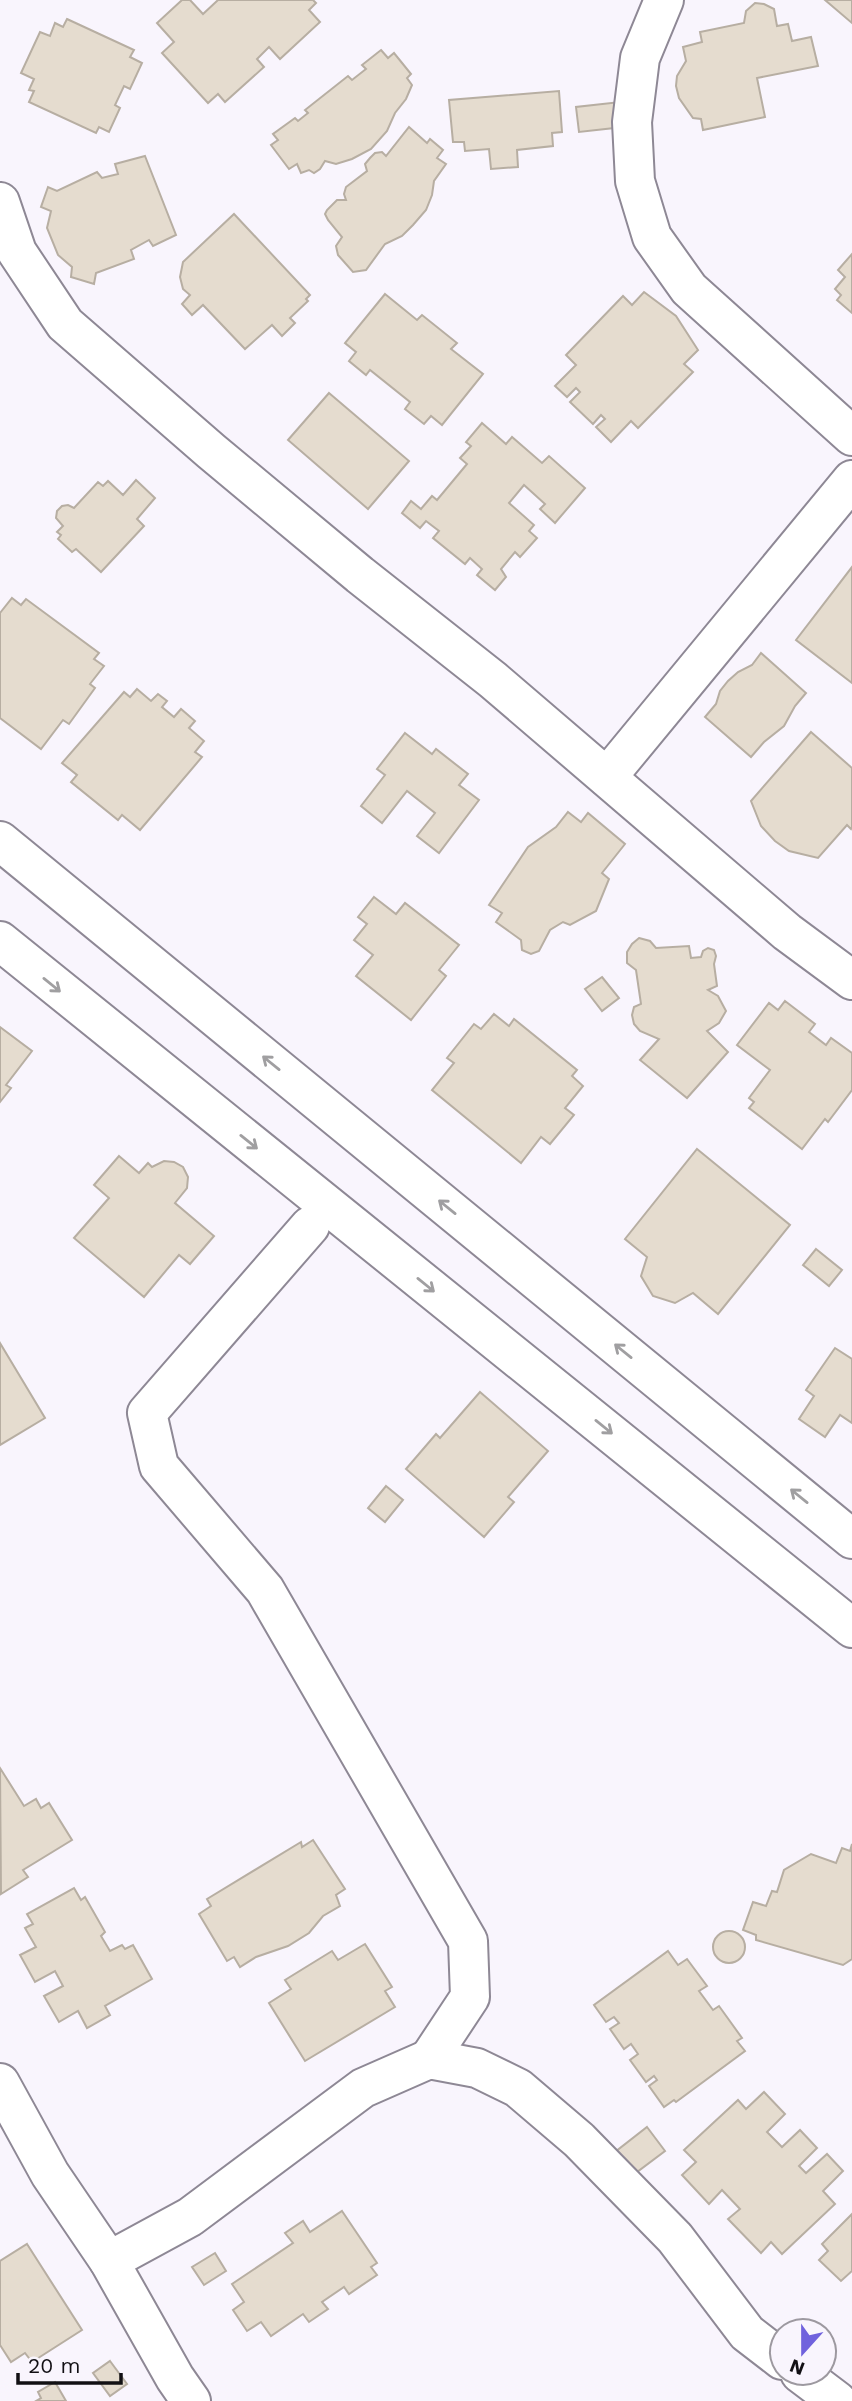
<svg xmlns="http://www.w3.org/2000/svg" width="852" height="2401" font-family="'Work Sans',sans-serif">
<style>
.building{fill:#e5dccf;stroke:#b7aea2;stroke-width:2}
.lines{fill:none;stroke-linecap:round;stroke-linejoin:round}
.minor-casing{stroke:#8e8895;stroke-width:42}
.minor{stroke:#fff;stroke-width:38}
.oneway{stroke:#a09fa1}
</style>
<rect width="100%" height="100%" fill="#f9f5fd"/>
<!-- building -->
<g class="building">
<polygon points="182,0 190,0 203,14 218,0 313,0 316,3 309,10 320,22 280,59 269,47 257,59 264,67 225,102 218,94 208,103 162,53 174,42 157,23"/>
<polygon points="825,0 852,0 852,23"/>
<polygon points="755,3 764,4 774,9 777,26 788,24 792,41 811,37 818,66 757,78 765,117 703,130 701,119 693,118 679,98 676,86 677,76 686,61 683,47 702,42 700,32 744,23 746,11"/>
<polygon points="67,19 134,50 130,57 142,63 130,89 124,86 115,105 120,108 109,132 99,127 96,133 29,102 34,91 29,90 34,79 21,73 40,32 50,36 55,23 63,27"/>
<polygon points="381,50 388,58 394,53 411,74 407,78 412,85 406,99 395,113 387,131 371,149 352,159 336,164 325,161 320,169 314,173 309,170 301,173 297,164 289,169 271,145 278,140 273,134 295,118 298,121 308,113 305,110 348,76 352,80 366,69 362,65"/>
<polygon points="559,91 562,132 552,133 553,146 517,150 518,167 491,169 489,149 465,151 464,142 453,142 449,100"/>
<polygon points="620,102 623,127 579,132 576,107"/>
<polygon points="409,127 427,143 430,139 443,150 437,158 446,164 434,181 432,195 426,210 413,225 402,236 385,244 366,270 353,272 338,255 336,246 342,237 328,220 325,214 327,210 337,200 346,200 344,194 346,187 367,171 365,164 370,158 375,153 382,152 386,156"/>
<polygon points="145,156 176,235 153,246 149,240 131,250 134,259 96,273 94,284 71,277 72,267 58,255 47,228 51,211 41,207 48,187 57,191 97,172 102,178 118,174 115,164"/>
<polygon points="234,214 310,295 306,299 308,301 290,318 295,323 282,336 272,325 245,349 203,305 192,315 182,304 190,295 183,289 180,277 183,262"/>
<polygon points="852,254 852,313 837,300 841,295 835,289 845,277 838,270"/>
<polygon points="644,292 676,316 698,350 684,364 693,372 638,428 631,421 611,442 596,427 605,419 601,415 593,424 570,402 580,392 576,388 567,397 555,386 576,365 566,355 623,296 632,305"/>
<polygon points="385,294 417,320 422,315 457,343 451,349 483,374 442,425 431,416 424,424 405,409 410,402 370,370 366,375 349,361 356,352 345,343"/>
<polygon points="329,393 409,461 368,509 288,440"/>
<polygon points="482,423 506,444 512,437 542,463 549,456 585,488 555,523 540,509 545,504 524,485 509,503 534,525 529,531 537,538 520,557 515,552 501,569 506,577 495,590 477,575 482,569 470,558 465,564 433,538 439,531 426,521 420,528 402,513 411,501 421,509 432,496 437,500 467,464 460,458 471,446 466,442"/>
<polygon points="136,480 155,498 137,519 144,526 101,572 76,549 72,552 58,539 61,535 57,532 63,526 56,518 57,511 62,506 68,505 74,508 98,482 103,486 108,481 123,495"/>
<polygon points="852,567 852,683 796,640"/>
<polygon points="12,598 21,605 26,599 99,653 94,659 104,666 90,684 95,688 69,724 63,720 41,749 0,718 0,613"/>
<polygon points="761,653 806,693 795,706 784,726 764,742 751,757 705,717 716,704 720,691 728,681 738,672 752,665"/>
<polygon points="137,689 151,701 158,694 167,701 162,707 174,717 181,709 195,721 189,728 204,741 195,752 202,757 140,830 122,815 118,820 71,782 77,775 62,763 124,692 130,697"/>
<polygon points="811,732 852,768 852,827 851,829 847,825 818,858 789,851 775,841 761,826 751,801"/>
<polygon points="405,733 432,754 436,749 468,774 459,785 479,800 439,853 417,836 435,813 407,791 382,823 361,806 385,775 377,769"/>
<polygon points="568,812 581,822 588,813 625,844 602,873 609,879 596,911 570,925 563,922 550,930 539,951 531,954 522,950 521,940 496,922 502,913 489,905 528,847 556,827"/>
<polygon points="374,897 396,914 405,903 459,945 439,970 446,976 411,1020 356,976 373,955 354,940 367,924 358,917"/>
<polygon points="639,938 650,941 656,948 689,946 691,958 701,957 703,951 708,948 714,950 716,956 714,964 717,986 708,990 718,996 726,1011 719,1023 707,1031 728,1052 687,1098 640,1060 659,1039 640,1031 634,1024 632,1015 634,1007 641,1004 636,970 627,963 627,952 632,944"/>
<polygon points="602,977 619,998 602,1011 585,989"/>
<polygon points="785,1001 815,1024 809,1032 826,1045 831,1038 852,1053 852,1090 828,1122 825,1119 802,1149 749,1108 754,1102 749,1098 770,1070 737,1045 769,1003 778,1010"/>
<polygon points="494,1014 509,1026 514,1019 577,1070 572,1076 583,1086 565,1108 574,1115 550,1144 541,1137 521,1163 432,1090 454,1063 447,1058 474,1024 481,1029"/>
<polygon points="0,1027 32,1051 6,1085 11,1088 0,1102"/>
<polygon points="697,1149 790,1225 718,1314 693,1293 675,1303 653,1296 641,1276 647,1257 625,1239"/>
<polygon points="119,1156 139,1173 148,1163 152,1167 164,1161 174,1162 183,1167 188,1177 187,1188 175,1203 214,1236 190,1264 179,1255 144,1297 74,1238 109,1198 94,1185"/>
<polygon points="816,1249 842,1270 829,1286 803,1265"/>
<polygon points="0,1343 45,1418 0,1445"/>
<polygon points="835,1348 852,1359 852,1423 840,1415 825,1437 799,1419 814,1396 806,1390"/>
<polygon points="480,1392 548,1451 508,1497 514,1502 484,1537 406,1469 436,1434 440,1438"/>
<polygon points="386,1486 403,1500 385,1522 368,1508"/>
<polygon points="0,1768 24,1806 36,1799 41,1808 49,1803 72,1840 23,1870 28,1877 1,1894"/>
<polygon points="313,1840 345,1889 336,1895 340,1906 323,1916 309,1933 288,1946 256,1957 240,1967 234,1957 227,1961 199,1914 211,1906 207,1899 301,1842 302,1847"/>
<polygon points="852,1844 852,1959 843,1965 756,1940 756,1935 743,1930 753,1902 766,1906 772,1891 777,1892 784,1870 811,1854 836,1863 842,1848 850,1851"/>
<polygon points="74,1888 81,1900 85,1897 105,1932 101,1936 110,1951 122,1945 125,1949 133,1945 152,1979 105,2006 110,2015 87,2028 78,2011 59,2022 44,1996 63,1986 55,1971 35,1982 20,1955 36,1947 25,1928 33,1924 27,1914"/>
<circle cx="729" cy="1947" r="16"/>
<polygon points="365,1944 392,1987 385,1991 395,2007 305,2061 269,2003 291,1989 285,1980 332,1951 338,1960"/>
<polygon points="668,1951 678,1965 687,1959 707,1986 699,1991 713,2010 719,2006 742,2038 737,2041 745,2051 676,2102 674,2100 664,2107 649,2086 657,2080 654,2076 646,2082 630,2060 638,2054 631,2044 624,2049 610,2029 619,2023 614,2017 606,2022 594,2005"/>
<polygon points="764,2092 785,2114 767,2132 782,2147 800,2130 817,2148 799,2166 806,2173 827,2154 843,2171 823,2191 835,2204 782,2254 771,2242 761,2253 728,2219 740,2209 722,2190 709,2204 682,2175 696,2162 684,2150 738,2100 746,2109"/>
<polygon points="647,2127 665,2151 633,2175 615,2152"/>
<polygon points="342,2211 377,2263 371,2267 377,2275 349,2294 344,2287 322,2302 328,2309 309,2322 303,2314 271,2336 261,2322 247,2331 233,2310 244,2302 232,2284 293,2243 285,2233 303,2221 310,2232"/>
<polygon points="852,2214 852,2271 841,2281 819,2260 828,2251 822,2244"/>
<polygon points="27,2244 82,2330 32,2362 25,2353 11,2362 0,2345 0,2261"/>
<polygon points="215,2253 226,2271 204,2285 192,2267"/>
<polygon points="110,2361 127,2384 110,2396 93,2373"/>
<polygon points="55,2382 66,2401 36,2401 41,2398 38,2392"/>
</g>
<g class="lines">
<defs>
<g id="minor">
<polyline points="664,0 640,58 632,122 635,181 652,237 689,289 852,436"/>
<polyline points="0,202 17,252 65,324 211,451 360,575 493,680 787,932 852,980"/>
<polyline points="607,777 852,480"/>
<polyline points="0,841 852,1539"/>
<polyline points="0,941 852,1628"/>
<polyline points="310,1226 147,1413 159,1466 265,1590 468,1941 470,1997 429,2059"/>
<polyline points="0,2083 50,2174 109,2261 175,2378 191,2401"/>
<polyline points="109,2261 190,2217 363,2088 429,2059 477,2068 518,2088 579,2140 675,2238 747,2333 782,2360"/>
<polyline points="800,2373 837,2401"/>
</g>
</defs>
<!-- minor casing -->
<use href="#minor" class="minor-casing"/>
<!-- minor -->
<use href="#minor" class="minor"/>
</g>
<!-- one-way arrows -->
<defs><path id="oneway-shaft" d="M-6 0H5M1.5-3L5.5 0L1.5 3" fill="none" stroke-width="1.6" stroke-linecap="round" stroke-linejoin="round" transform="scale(1.75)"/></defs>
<g class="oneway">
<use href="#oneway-shaft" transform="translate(52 985) rotate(39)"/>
<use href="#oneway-shaft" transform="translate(271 1063) rotate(-141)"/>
<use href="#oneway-shaft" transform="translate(249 1142) rotate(39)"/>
<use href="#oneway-shaft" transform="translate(447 1207) rotate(-141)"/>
<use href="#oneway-shaft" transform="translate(426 1285) rotate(39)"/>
<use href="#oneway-shaft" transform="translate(623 1351) rotate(-141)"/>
<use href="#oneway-shaft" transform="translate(604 1427) rotate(39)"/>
<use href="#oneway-shaft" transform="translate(799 1496) rotate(-141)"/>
</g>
<!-- north arrow -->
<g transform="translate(803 2352) rotate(201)"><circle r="33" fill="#f9f5fd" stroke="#9d99a0" stroke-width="2"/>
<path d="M0-5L12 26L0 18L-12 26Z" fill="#7062dd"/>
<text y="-10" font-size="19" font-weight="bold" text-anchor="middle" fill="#121014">N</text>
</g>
<!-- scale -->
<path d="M18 2373v10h103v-10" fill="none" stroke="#121014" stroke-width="3.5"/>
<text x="28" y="2373" font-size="21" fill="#121014" stroke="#f9f5fd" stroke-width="5" paint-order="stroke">20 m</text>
</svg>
